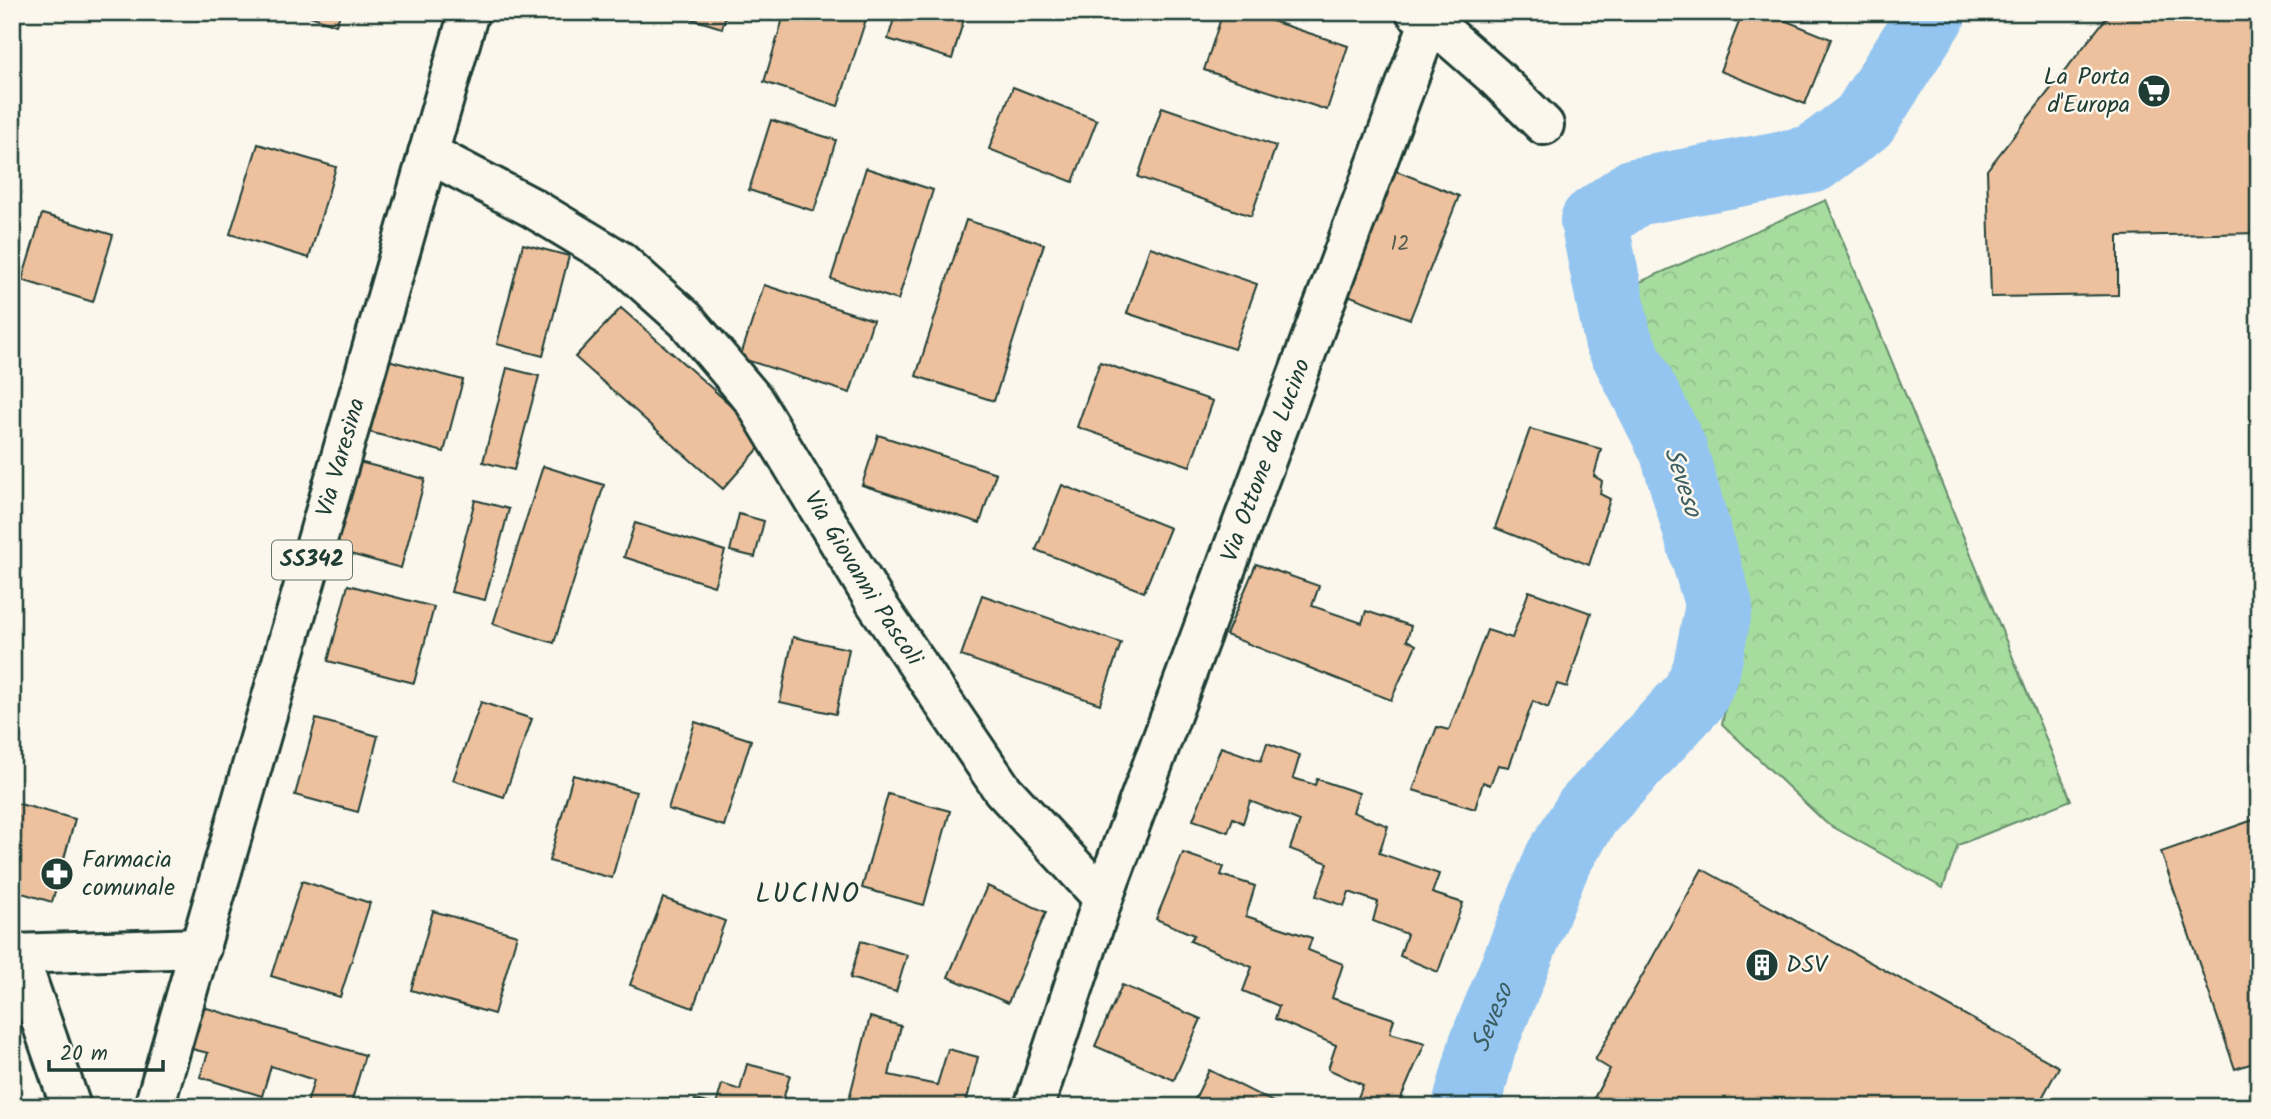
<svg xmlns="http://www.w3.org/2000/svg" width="2271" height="1119" font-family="Kalam,sans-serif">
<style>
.park{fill:url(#park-crowns);stroke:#638c6a;stroke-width:2}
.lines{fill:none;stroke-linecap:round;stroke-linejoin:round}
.river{stroke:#94c5f0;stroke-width:68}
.building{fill:#eec19e;stroke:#1f3d34;stroke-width:2}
.minor-casing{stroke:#1f3d34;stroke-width:44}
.major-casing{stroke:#1f3d34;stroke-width:44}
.minor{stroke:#fbf7ec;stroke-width:38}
.major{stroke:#fbf7ec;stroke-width:38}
.labels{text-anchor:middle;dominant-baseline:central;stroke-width:5;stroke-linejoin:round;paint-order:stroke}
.number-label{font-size:21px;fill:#535e4e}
.shield{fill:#fbf7ec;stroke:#61756b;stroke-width:2}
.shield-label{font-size:23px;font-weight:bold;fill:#1f3d34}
.poi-label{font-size:24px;fill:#1f3d34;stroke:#fbf7ec;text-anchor:start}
.street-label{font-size:24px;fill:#1f3d34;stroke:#fbf7ec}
.water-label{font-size:26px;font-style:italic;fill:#3c5f63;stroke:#fbf7ec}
.quarter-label{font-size:28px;letter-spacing:2px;fill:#1f3d34;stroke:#fbf7ec}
</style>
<defs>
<pattern id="park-crowns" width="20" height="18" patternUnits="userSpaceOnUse" patternTransform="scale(1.75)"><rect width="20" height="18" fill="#a7dc9f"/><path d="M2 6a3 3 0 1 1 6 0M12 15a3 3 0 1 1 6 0" fill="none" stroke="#8fbe8a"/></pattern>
</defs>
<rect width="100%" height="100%" fill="#fbf7ec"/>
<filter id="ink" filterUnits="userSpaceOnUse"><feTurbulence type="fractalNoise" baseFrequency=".0143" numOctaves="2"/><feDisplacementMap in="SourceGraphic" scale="14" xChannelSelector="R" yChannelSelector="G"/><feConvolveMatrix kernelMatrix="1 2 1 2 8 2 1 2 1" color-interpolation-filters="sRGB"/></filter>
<g filter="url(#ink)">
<!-- park -->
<polygon class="park" points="1826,200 2071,800 1958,845 1943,888 1826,823 1722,724 1745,611 1716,511 1626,288"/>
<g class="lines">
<!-- river -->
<path class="river" id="s1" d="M1466,1107L1483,1044L1558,859L1588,811L1694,697L1706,671L1719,606L1673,449L1618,340L1594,221L1635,192L1813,159L1864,121L1933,12"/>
</g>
<!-- building -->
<g class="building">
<polygon points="299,12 341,12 336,25"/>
<polygon points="691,12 727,12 722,28 689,18"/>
<polygon points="785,12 853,12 867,16 838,106 764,82"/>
<polygon points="896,12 966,12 952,59 888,39"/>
<polygon points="1223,12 1245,12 1348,46 1327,110 1204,70"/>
<polygon points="1743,12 1764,12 1831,39 1805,104 1720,71"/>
<polygon points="2111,12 2259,12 2259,233 2118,236 2118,295 1991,297 1987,170"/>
<polygon points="1013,87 1097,120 1073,182 989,149"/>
<polygon points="1162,107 1276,146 1251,216 1138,177"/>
<polygon points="771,120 836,140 814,211 749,190"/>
<polygon points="258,144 336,167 309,258 230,234"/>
<polygon points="866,168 933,190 898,300 831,279"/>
<polygon points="1389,168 1459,196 1410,319 1340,292"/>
<polygon points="42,214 113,235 93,302 22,280"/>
<polygon points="966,220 1044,244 994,401 916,376"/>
<polygon points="523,244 569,256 543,356 497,344"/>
<polygon points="1150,247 1257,284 1234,349 1127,313"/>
<polygon points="764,285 873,320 850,393 740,358"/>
<polygon points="621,308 768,438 723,489 575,357"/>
<polygon points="388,360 463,380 444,452 369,432"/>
<polygon points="1100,362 1213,401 1190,466 1077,427"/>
<polygon points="507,368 539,376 514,470 483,462"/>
<polygon points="1530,429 1601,449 1594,476 1602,481 1600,494 1610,499 1589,565 1495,528"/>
<polygon points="878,435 996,473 980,523 862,485"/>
<polygon points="355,461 425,479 401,568 332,549"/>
<polygon points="543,466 604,485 554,643 493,624"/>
<polygon points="1062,485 1170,528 1144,592 1036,550"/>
<polygon points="475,500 509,509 485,600 451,592"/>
<polygon points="739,514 764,521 755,557 730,551"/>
<polygon points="635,523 725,551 714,586 624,557"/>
<polygon points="1256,564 1319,586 1312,606 1362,623 1366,611 1411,626 1407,640 1416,645 1391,700 1226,635"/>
<polygon points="348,585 434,607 414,683 328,661"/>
<polygon points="1529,591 1591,613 1567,687 1557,684 1548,708 1533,701 1509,767 1498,765 1490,785 1483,782 1475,809 1413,790 1437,727 1449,730 1487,630 1512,638"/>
<polygon points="982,595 1121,643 1100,704 961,656"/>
<polygon points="793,637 849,649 836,714 780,702"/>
<polygon points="481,702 532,719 504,797 453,780"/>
<polygon points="316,719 378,736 358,812 295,795"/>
<polygon points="695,722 751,740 724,826 668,809"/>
<polygon points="1267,743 1300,755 1293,778 1315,785 1317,779 1359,793 1353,812 1388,826 1379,853 1439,874 1432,893 1463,903 1438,972 1400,956 1407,934 1373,921 1378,902 1349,892 1344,906 1316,896 1328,863 1290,849 1300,821 1250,801 1243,823 1233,818 1228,832 1193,820 1221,747 1261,761"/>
<polygon points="573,775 636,792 612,878 549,861"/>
<polygon points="888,794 950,811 924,905 862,888"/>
<polygon points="12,802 75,819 52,902 12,890"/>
<polygon points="2259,818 2259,1061 2235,1069 2161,852"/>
<polygon points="1183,853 1224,867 1221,875 1255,886 1246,916 1312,938 1308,950 1343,964 1332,998 1394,1019 1390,1033 1425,1043 1397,1107 1376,1107 1357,1100 1363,1085 1328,1069 1336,1045 1275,1019 1279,1006 1243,991 1252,967 1190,941 1194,935 1156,919"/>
<polygon points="1702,869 2059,1067 2037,1107 1589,1107 1610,1069 1595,1060"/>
<polygon points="302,881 370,903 340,997 271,976"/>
<polygon points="987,886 1046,912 1008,1003 948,977"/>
<polygon points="663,898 725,921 693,1008 630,985"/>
<polygon points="433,911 517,935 494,1014 411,990"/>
<polygon points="861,941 907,955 896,992 850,978"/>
<polygon points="1122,985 1201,1019 1174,1080 1095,1046"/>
<polygon points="200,1006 365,1055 350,1107 306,1107 314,1080 271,1066 262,1096 200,1077 208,1053 188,1048"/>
<polygon points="870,1017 901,1026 889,1075 937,1085 948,1049 978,1057 965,1107 847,1107"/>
<polygon points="747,1064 790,1075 781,1107 693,1107 695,1100 716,1105 722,1084 740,1090"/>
<polygon points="1209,1070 1283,1107 1191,1107"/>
</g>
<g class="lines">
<defs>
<g id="minor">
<polyline points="1430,20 1494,76 1544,125"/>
<path id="s2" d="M428,153L531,207L619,260L686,320L753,399L874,600L1002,789L1103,898L1034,1107"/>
<path id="s3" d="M1103,898L1430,20L1416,12"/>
<polyline points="12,954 201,948"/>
<polyline points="18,954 71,1107"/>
</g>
<g id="major">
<path id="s4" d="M154,1107L469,12"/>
</g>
</defs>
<!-- minor casing -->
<use href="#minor" class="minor-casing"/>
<!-- major casing -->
<use href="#major" class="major-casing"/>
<!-- minor -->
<use href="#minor" class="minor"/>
<!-- major -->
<use href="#major" class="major"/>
</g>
</g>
<!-- icons -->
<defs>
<symbol id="supermarket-disc" viewBox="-11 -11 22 22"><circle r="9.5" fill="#1f3d34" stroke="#fbf7ec"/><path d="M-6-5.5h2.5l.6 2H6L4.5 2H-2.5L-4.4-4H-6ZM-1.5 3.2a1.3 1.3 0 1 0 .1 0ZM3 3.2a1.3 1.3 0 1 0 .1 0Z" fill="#fff"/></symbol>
<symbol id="pharmacy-disc" viewBox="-11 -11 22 22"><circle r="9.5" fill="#1f3d34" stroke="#fbf7ec"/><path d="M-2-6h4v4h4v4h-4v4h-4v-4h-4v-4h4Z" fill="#fff"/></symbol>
<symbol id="building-disc" viewBox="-11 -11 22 22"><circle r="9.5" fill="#1f3d34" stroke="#fbf7ec"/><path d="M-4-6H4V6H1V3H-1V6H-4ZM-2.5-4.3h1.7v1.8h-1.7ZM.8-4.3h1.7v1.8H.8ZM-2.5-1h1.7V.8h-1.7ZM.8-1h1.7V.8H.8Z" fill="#fff"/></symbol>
</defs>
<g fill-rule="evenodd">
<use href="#supermarket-disc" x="2135" y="72" width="38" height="38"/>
<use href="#pharmacy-disc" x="38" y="855" width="38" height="38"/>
<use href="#building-disc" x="1743" y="946" width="38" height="38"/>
</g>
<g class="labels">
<!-- number labels -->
<g class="number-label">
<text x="1400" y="244">12</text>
</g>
<!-- shield labels -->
<rect class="shield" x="272" y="540.5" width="80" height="39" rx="5"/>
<g class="shield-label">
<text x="312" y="560">SS342</text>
</g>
<!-- poi labels -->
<g class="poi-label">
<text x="2130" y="77" text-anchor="end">La Porta<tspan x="2130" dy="28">d'Europa</tspan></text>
<text x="82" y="860">Farmacia<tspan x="82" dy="28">comunale</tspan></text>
<text x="1786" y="965">DSV</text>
</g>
<!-- street labels -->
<g class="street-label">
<text stroke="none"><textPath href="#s4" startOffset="676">Via Varesina</textPath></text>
<text stroke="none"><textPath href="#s3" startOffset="467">Via Ottone da Lucino</textPath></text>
<text stroke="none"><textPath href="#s2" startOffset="623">Via Giovanni Pascoli</textPath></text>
</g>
<!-- water labels -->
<g class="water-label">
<text transform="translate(1682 482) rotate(72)">Seveso</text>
<text stroke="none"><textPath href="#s1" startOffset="93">Seveso</textPath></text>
</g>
<!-- quarter labels -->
<g class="quarter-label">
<text x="808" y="894">LUCINO</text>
</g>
</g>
<!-- margin -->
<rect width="2271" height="1119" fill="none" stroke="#fbf7ec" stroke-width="42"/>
<rect x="21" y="21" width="2229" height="1077" fill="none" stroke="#1f3d34" stroke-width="2.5" filter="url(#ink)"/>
<!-- scale -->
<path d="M49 1060v10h114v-10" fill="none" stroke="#1f3d34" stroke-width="3.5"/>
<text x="60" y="1060" font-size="21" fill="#1f3d34" stroke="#fbf7ec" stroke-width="5" paint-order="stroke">20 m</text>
</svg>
